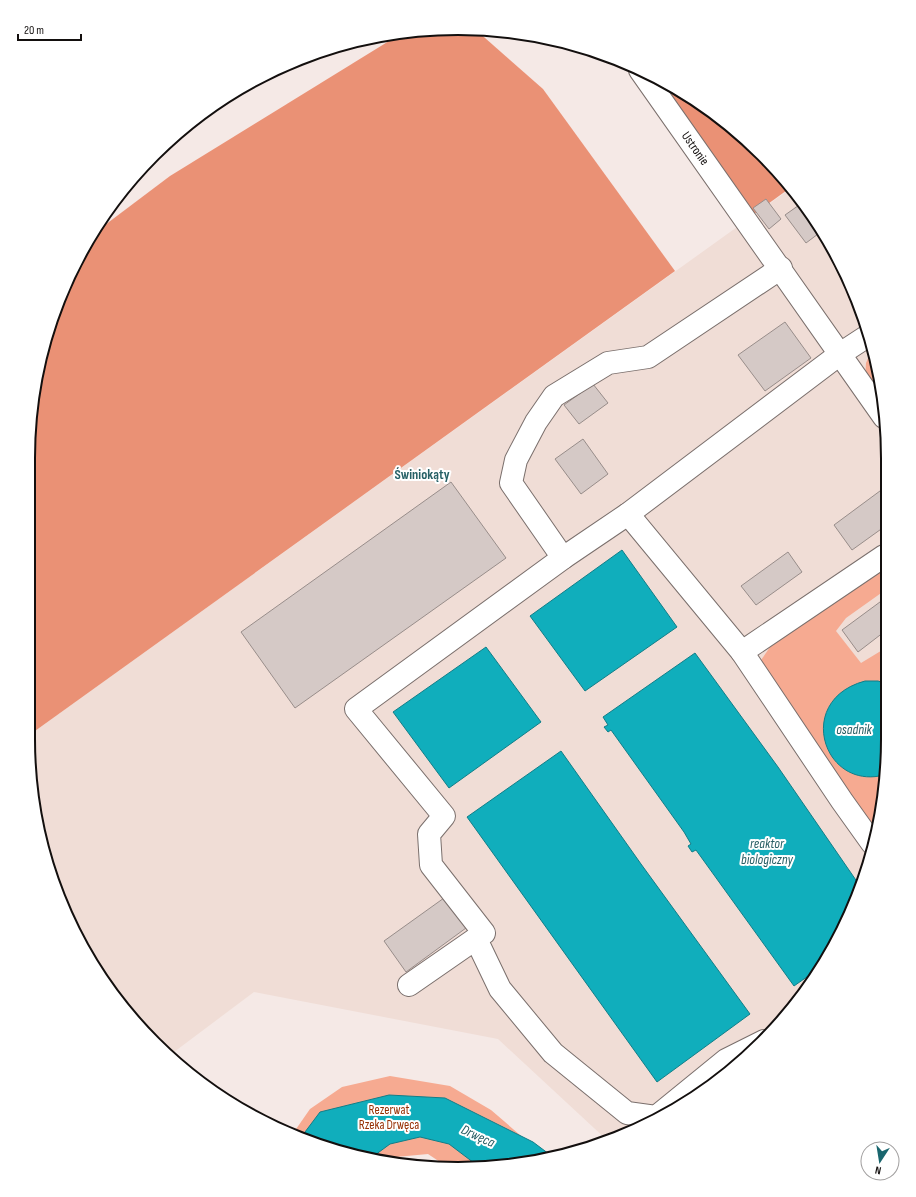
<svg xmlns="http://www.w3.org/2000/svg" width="916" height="1197" font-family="'Sofia Sans Condensed',sans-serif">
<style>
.built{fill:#f0ddd6}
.green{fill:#f6aa91}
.forest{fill:#ea9175}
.water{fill:#10aebc;stroke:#117e88}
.building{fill:#d5c9c6;stroke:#988d8a}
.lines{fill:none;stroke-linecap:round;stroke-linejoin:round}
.minor-casing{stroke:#7a6f6c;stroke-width:24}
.minor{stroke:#fff;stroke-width:22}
.labels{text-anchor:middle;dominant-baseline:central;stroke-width:4;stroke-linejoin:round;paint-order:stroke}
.street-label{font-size:13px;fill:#130f0e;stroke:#fff}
.park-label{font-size:13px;fill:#962f03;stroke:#fff}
.neighbourhood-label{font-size:14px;font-weight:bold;fill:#266066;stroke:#fff}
.water-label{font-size:14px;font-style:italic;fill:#275e64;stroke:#fff}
.rim{fill:none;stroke:#130f0e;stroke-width:2}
</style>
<rect width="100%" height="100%" fill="#f5e9e6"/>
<!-- built -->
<polygon class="built" points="790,189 816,219 865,320 884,402 884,795 855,903 816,978 762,1043 697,1097 623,1136 608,1141 498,1039 254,992 170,1055 154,1043 86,954 43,851 28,736"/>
<!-- green -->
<g class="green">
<polygon points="872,349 884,402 865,381 866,363"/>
<polygon points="884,564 884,591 846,618 836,631 861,663 884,649 884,683 878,681 878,777 884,775 884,795 875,832 759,663 770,647"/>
<polygon points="390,1076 450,1086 491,1110 527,1141 552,1157 458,1169 449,1168 428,1154 396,1157 390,1160 347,1154 294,1132 310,1109 342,1087"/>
</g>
<!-- forest -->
<g class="forest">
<polygon points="458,28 476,30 543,89 675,271 28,736 29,430 43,346 72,268 93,234 170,176 402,33"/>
<polygon points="659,80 697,101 762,154 790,188 750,217"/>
</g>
<!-- water -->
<g class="water">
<polygon points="622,550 677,627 585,691 530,616"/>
<polygon points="486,647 541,722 449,788 393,712"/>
<polygon points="695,653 778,767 860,886 855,903 821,967 794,986 696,850 692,852 688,846 691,844 684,832 611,730 608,732 604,727 608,725 603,717"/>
<path d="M865,681H878L884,683V775C823,791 794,700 865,681Z"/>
<polygon points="561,751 641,864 750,1014 657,1082 467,817"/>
<polygon points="389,1095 445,1098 533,1142 553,1157 478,1166 449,1144 420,1137 390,1144 371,1158 347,1154 302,1136 320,1112"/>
</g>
<!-- building -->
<g class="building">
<polygon points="766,199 781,219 769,229 753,208"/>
<polygon points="802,203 816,219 822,231 806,243 785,215"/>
<polygon points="785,322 811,358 765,391 738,355"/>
<polygon points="593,384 608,403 579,424 564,405"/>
<polygon points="583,439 608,474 581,494 555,459"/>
<polygon points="451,482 506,558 295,708 241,632"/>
<polygon points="884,488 884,527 852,550 834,525"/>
<polygon points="788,552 802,572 756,605 741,586"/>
<polygon points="884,599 884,632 858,652 842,630"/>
<polygon points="444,898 466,928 406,972 384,941"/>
</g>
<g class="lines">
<defs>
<g id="minor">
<path id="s1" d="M640,70L884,417"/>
<polyline points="628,514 742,652 884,556"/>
<polyline points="563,558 511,483 516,460 536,422 554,396 608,363 648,357 781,268"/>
<polyline points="742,652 842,801 872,843"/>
<polyline points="476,939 500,989 553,1053 627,1113 656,1117 726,1060 764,1041"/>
<polyline points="409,985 484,933 431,865 429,834 444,816 356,709 563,558 628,514 840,354 869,335"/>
</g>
</defs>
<!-- minor casing -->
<use href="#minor" class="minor-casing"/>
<!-- minor -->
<use href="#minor" class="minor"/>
</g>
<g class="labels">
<!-- street labels -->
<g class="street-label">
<text stroke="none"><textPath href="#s1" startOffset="96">Ustronie</textPath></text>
</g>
<!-- park labels -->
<g class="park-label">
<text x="389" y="1110">Rezerwat<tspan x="389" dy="15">Rzeka Drwęca</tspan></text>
</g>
<!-- neighbourhood labels -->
<g class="neighbourhood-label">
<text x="422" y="474">Świniokąty</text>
</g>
<!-- water labels -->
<g class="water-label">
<text x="854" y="729">osadnik</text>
<text x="767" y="843">reaktor<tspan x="767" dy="16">biologiczny</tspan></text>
<text transform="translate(478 1136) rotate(25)">Drwęca</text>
</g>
</g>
<!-- crop -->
<path d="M0 0H916V1197H0ZM458 35H458A423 423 0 0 1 881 458V739A423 423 0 0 1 458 1162H458A423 423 0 0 1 35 739V458A423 423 0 0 1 458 35Z" fill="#fff" fill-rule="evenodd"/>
<path class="rim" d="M458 35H458A423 423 0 0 1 881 458V739A423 423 0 0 1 458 1162H458A423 423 0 0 1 35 739V458A423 423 0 0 1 458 35Z"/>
<!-- north arrow -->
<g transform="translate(880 1161) rotate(192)"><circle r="19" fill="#ffffff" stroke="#a19f9f"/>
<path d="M0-3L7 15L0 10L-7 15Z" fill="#19666e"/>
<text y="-6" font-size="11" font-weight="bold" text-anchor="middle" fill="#130f0e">N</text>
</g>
<!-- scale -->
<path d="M18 34v6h63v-6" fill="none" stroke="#130f0e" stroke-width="2"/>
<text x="24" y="34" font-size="12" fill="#130f0e" stroke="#ffffff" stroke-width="3" paint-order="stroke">20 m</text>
</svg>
